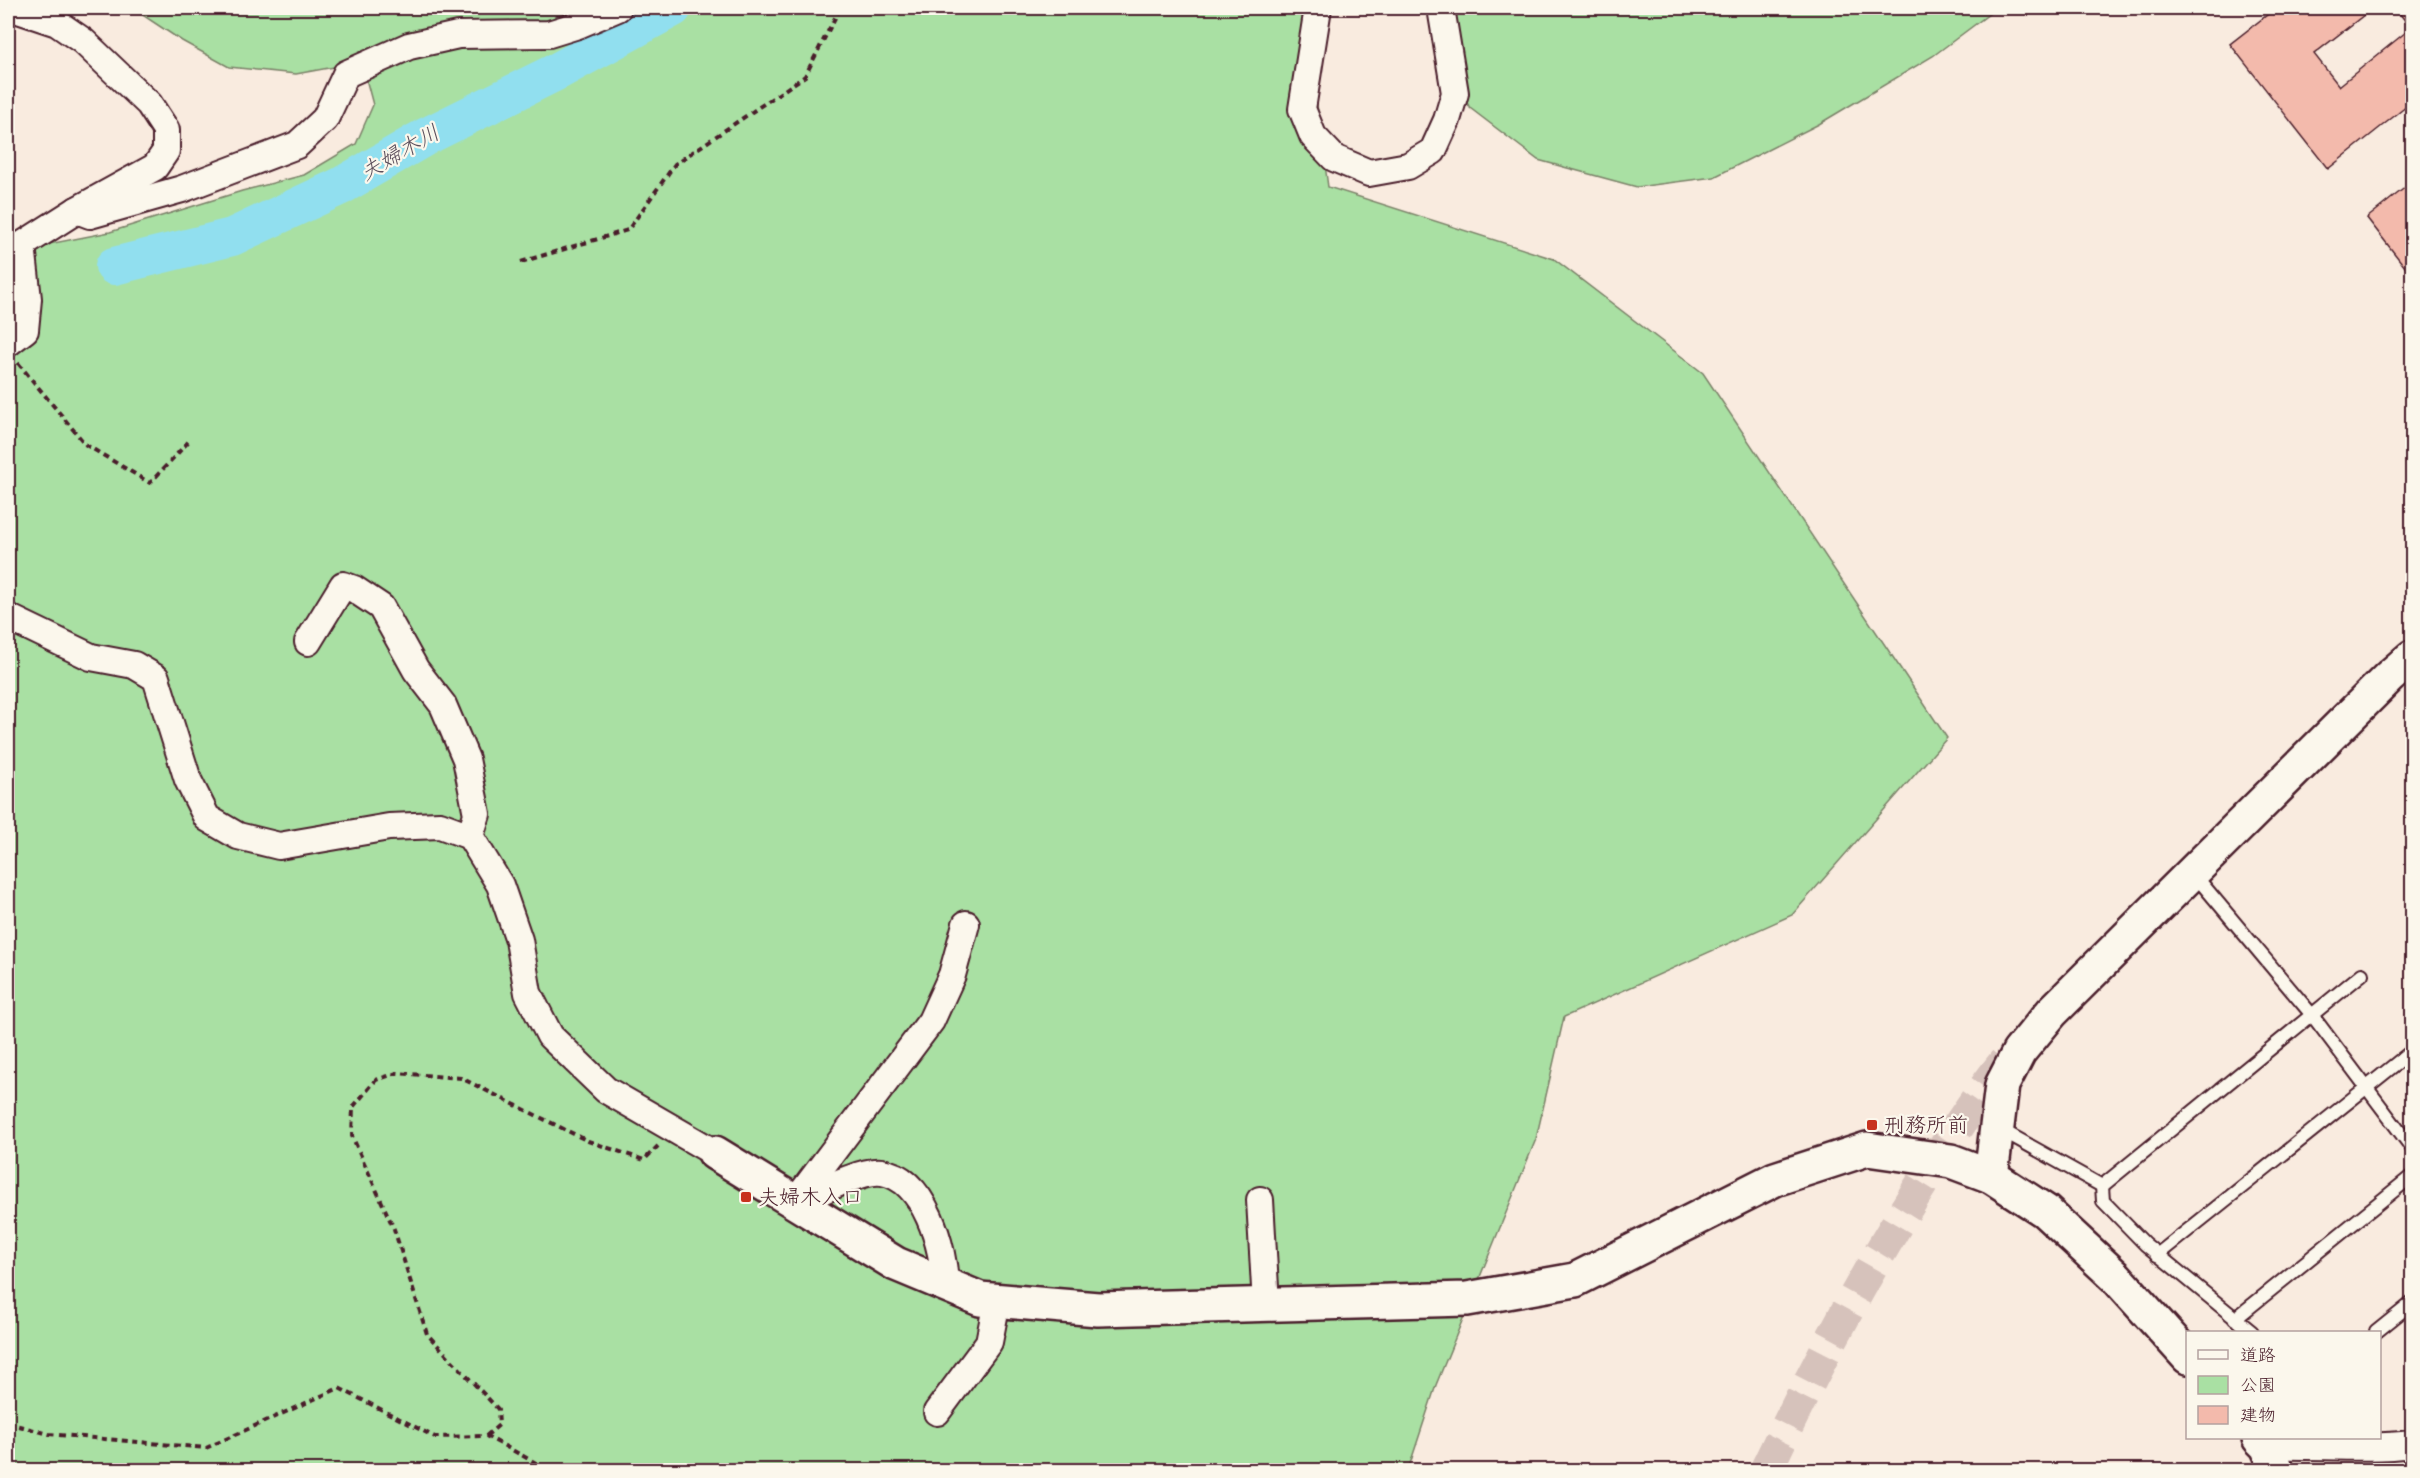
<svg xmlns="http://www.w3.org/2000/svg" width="2420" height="1478" font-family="'Balsamiq Sans','Klee One',sans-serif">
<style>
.green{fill:#a9e0a3;stroke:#7a8067;stroke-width:1.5}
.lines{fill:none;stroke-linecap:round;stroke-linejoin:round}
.river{stroke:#91dfef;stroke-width:38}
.building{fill:#f3baac;stroke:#4a1f2b;stroke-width:1.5}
.highway-tunnel{stroke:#d6c2bb;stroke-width:33;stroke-dasharray:33 16;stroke-linecap:butt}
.lane-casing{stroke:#4a1f2b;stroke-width:16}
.street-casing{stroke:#4a1f2b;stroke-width:30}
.secondary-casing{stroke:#4a1f2b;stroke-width:38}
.path{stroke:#4a1f2b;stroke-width:4;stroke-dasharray:6 4.5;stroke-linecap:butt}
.lane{stroke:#fbf7ec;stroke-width:12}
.street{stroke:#fbf7ec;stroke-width:26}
.secondary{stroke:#fbf7ec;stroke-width:33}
.poi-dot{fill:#c8321e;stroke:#fbf7ec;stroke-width:2}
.labels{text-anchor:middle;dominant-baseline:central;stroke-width:4.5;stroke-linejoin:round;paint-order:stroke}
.poi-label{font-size:21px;fill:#4a1f2b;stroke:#fbf7ec;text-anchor:start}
.water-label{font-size:22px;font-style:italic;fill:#5c4f5c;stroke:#fbf7ec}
</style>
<rect width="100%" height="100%" fill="#f9ebdf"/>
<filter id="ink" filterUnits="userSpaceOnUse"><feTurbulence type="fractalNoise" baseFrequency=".0167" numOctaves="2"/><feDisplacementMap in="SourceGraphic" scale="12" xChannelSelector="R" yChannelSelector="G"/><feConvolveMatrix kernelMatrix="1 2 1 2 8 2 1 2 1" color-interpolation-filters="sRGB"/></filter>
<g filter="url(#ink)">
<!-- green -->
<g class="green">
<polygon points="132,8 713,8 752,13 810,8 1304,8 1328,187 1554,259 1703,373 1947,738 1792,915 1564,1017 1536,1139 1436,1385 1408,1470 8,1470 8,252 110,232 242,191 304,175 356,144 373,105 365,75 345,65 296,74 229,67 182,41"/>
<polygon points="1433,8 1997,8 1933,56 1819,124 1714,177 1637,187 1538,160 1470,108 1439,51"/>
</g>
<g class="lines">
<!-- river -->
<polyline class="river" points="114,266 232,237 341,186 427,136 558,71 673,8"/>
</g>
<!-- building -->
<g class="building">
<polygon points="2276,8 2373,8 2314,54 2339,86 2411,28 2395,8 2409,8 2412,12 2412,102 2328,169 2230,44"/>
<polygon points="2412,182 2412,276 2367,218"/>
</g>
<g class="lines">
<!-- highway-tunnel -->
<path class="highway-tunnel" d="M1766,1470C1814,1369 1866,1271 1926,1177C1952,1135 1980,1091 2012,1053"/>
<defs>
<g id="lane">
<polyline points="2193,873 2312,1015 2412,1148"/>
<polyline points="1998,1128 2102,1186 2362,974"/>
<polyline points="2102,1186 2103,1201 2145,1244 2252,1332"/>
<polyline points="2157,1255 2412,1051"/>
<polyline points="2235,1319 2412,1176"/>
<polyline points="2376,1332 2412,1303"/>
</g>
<g id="street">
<polyline points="1318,8 1302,109 1313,136 1334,158 1369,173 1408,166 1433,151 1447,120 1455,93 1441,8"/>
<polyline points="77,210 90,215 182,189 297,145 325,119 346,74 409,46 458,35 549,34 578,25 618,8"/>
<polyline points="8,343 25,330 28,299 22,245 77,210 155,167 166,151 166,130 149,104 83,41 57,23 12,8"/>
<polyline points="8,617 91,657 134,665 156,678 188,780 207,818 238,836 279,846 389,827 440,825 470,836 500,885 519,940 528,993 550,1036 606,1090 715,1153"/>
<polyline points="308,642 343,585 354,589 381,607 416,670 443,705 466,759 477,814 470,836"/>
<polyline points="1260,1200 1266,1305"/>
<polyline points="795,1202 931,1021 952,975 966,924"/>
<path d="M797,1203C817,1194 860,1169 882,1172C925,1179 944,1248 945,1285"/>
<polyline points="937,1412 989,1342 997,1301"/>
<path d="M2267,1446C2316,1444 2364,1450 2412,1444"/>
</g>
<g id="secondary">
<polyline points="715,1153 896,1264 980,1299 1098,1309 1467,1299 1575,1280 1775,1179 1867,1149 1951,1161 1991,1176 2045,1211 2116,1277 2188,1357"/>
<polyline points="1991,1176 2002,1085 2019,1052 2052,1012 2389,677 2412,657"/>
<polyline points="2259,1438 2267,1446 2277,1470"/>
</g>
</defs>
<!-- lane casing -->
<use href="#lane" class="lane-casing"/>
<!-- street casing -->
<use href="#street" class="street-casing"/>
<!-- secondary casing -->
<use href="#secondary" class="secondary-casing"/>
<!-- path -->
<g class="path">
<polyline points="521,262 628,230 675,164 805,76 840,8"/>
<polyline points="18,363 86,445 150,483 190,440"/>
<polyline points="8,1423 49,1434 206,1448 339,1388 435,1437 486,1436 549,1470"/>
<polyline points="486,1436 499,1425 498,1409 427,1334 394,1229 352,1136 353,1107 376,1080 397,1073 461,1078 588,1141 644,1160 659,1145"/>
</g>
<!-- lane -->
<use href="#lane" class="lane"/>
<!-- street -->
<use href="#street" class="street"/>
<!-- secondary -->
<use href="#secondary" class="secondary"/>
</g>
</g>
<!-- markers -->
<g class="poi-dot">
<rect x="1866" y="1119" width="12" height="12" rx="3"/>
<rect x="740" y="1191" width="12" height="12" rx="3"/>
</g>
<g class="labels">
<!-- poi labels -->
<g class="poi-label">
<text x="1884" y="1125">刑務所前</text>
<text x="758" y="1197">夫婦木入口</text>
</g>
<!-- water labels -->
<g class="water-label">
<text transform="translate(400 153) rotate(-30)">夫婦木川</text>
</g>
</g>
<!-- margin -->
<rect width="2420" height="1478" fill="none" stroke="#fbf7ec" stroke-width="30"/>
<rect x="15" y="15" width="2390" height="1448" fill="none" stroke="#4a1f2b" stroke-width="2" filter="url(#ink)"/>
<!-- legend -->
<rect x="2186" y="1331" width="195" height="108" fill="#fbf7ec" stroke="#b4a19f" stroke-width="1.5"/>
<rect x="2198" y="1350" width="30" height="9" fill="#fbf7ec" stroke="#b4a19f" stroke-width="1.5"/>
<text x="2240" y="1361" font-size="18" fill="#4a1f2b">道路</text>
<rect x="2198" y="1376" width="30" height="18" fill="#a9e0a3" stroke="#b4a19f" stroke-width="1.5"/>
<text x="2240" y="1391" font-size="18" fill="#4a1f2b">公園</text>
<rect x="2198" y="1406" width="30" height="18" fill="#f3baac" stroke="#b4a19f" stroke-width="1.5"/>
<text x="2240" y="1421" font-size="18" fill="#4a1f2b">建物</text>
</svg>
